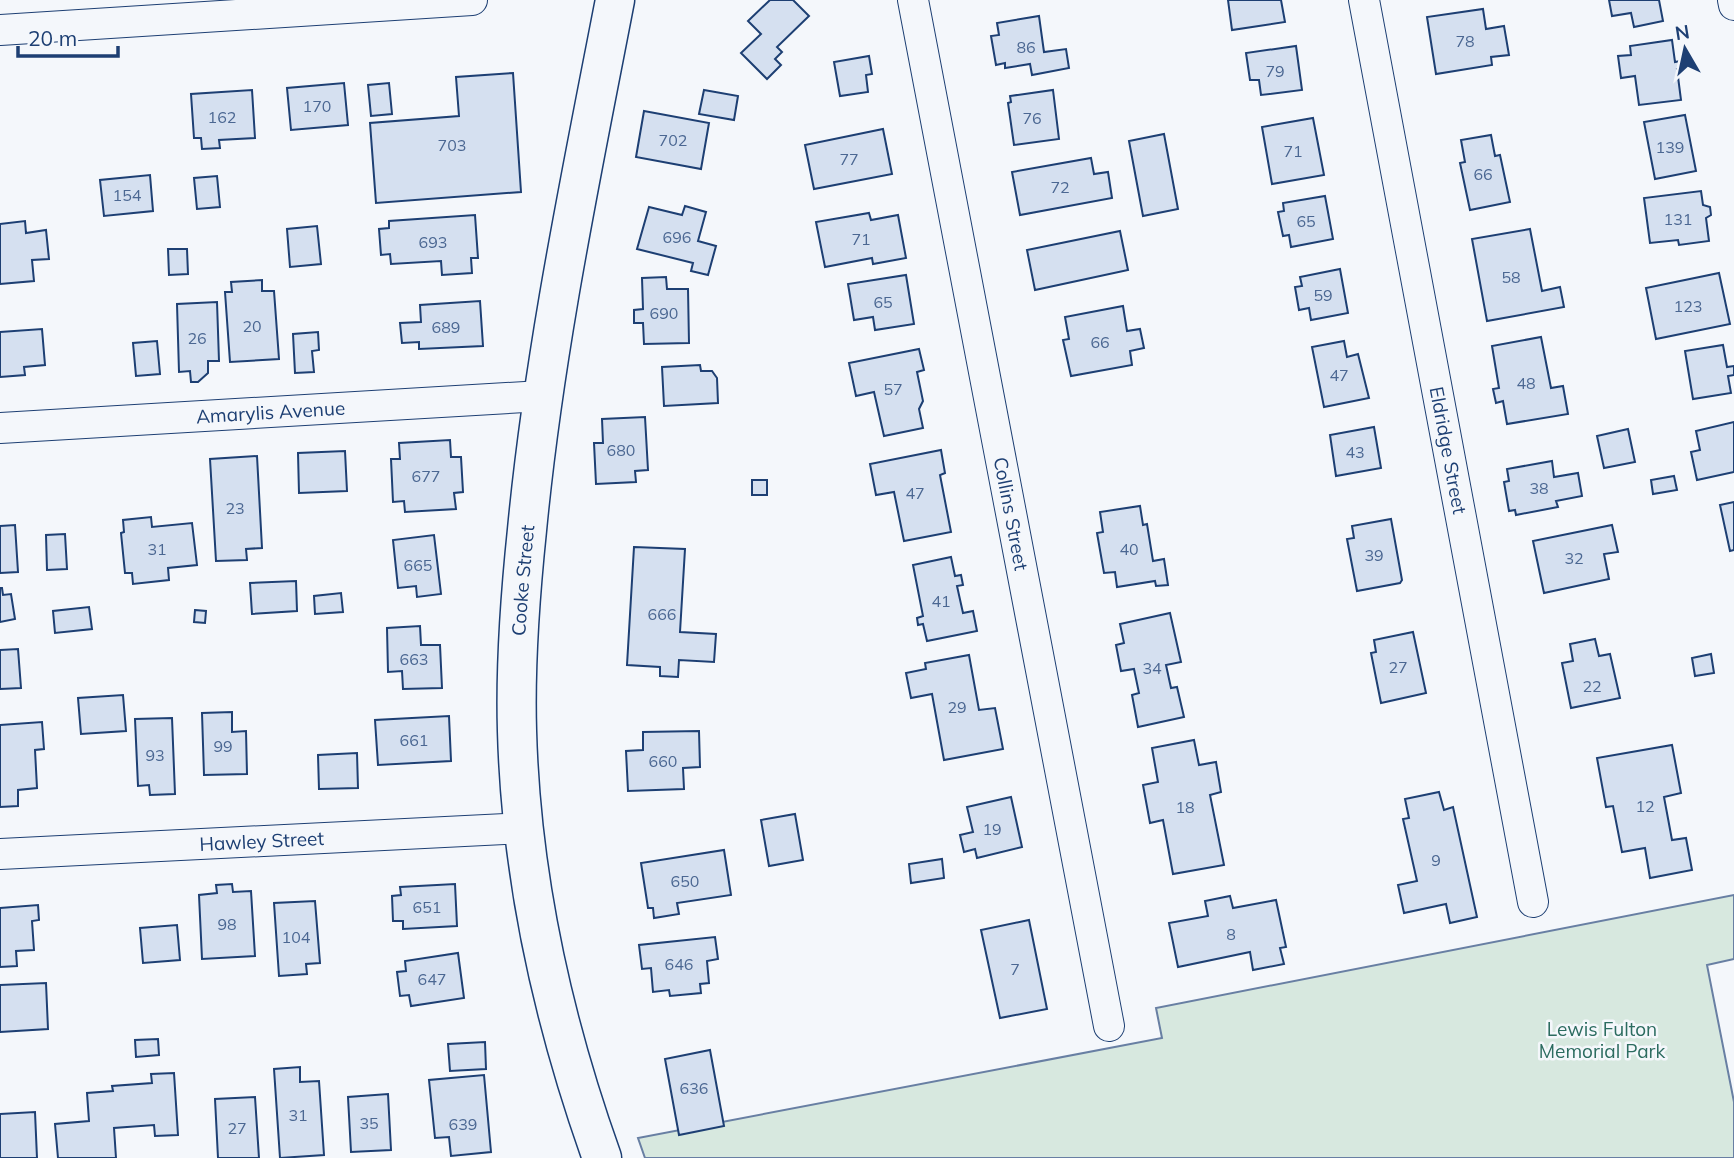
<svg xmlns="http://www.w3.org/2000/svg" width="1734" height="1158" font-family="Mulish,sans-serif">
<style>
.green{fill:#d7e8df;stroke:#687fa3;stroke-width:2}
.building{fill:#d5e0f0;stroke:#1d3f73;stroke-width:2}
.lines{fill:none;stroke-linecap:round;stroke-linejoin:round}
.street-casing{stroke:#1d3f73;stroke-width:32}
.secondary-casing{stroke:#1d3f73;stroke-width:41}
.street{stroke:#f4f7fb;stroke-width:30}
.secondary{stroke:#f4f7fb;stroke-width:38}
.labels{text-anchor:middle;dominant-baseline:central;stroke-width:5;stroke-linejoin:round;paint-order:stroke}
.number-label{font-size:16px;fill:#4b6792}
.street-label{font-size:19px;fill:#1d3f73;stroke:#f4f7fb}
.park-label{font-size:19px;fill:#2c6c60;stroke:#f4f7fb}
</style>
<rect width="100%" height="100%" fill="#f4f7fb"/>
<!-- green -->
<polygon class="green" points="1734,895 1734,959 1707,965 1734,1102 1734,1158 645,1158 638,1138 1162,1038 1156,1008"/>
<!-- building -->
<g class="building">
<polygon points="770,0 793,0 809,16 777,47 782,52 775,59 781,65 767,79 741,53 761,34 748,21"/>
<polygon points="1228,0 1281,0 1285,22 1232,30"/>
<polygon points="1609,0 1659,0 1663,21 1634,27 1631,13 1612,16"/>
<polygon points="1483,9 1486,29 1504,26 1509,55 1491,57 1492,65 1436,74 1427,17"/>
<polygon points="1039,16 1044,52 1066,49 1069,68 1032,75 1030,64 1005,68 1005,63 996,65 991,36 999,35 997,23"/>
<polygon points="1672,40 1675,62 1686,60 1687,67 1677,69 1681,100 1639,105 1635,76 1621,78 1618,56 1631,55 1630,46"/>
<polygon points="1296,46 1302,90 1261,95 1259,80 1250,80 1246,53"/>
<polygon points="869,56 872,74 866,75 868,92 840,96 834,62"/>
<polygon points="513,73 521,192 376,203 370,123 459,116 456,77"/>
<polygon points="344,83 348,125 291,130 287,88"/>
<polygon points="389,83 392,114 371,116 368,85"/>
<polygon points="252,90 255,138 219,140 220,148 202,149 201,138 194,138 191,94"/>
<polygon points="704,90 738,96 734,120 699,114"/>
<polygon points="1053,90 1059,139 1014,145 1008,103 1011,102 1010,96"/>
<polygon points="644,111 709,123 701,169 636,157"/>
<polygon points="1685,115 1696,171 1655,179 1644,122"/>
<polygon points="1313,118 1324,175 1272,184 1262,127"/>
<polygon points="883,129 892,174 814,189 805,145"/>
<polygon points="1164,134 1178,209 1143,216 1129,141"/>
<polygon points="1491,135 1495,156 1500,155 1510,202 1470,210 1460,163 1465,162 1461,140"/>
<polygon points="1091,158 1094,174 1108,172 1112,198 1020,215 1012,172"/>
<polygon points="150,175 153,211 104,216 100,180"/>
<polygon points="217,176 220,207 197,209 194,178"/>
<polygon points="1701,191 1703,205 1710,207 1711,215 1706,218 1709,241 1679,245 1678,240 1650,243 1644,198"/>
<polygon points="1325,196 1333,239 1291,247 1289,235 1283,236 1278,212 1284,211 1283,203"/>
<polygon points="685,206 706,212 698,241 716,246 708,275 691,271 693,263 637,249 649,207 682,215"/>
<polygon points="869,213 871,220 898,215 906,258 873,264 872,258 825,267 816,222"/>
<polygon points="475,215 478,258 471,258 472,273 442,275 441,261 391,264 390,254 381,255 379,229 389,228 389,221"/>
<polygon points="25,221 26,233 46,230 49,259 32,260 34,281 0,284 0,224"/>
<polygon points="317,226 321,264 290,267 287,229"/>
<polygon points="1530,229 1542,291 1560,287 1564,307 1487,321 1472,239"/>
<polygon points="1120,231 1128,270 1035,290 1027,250"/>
<polygon points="168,249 187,249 188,274 169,275"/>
<polygon points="1340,269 1348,313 1311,320 1309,308 1299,310 1295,287 1302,286 1300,277"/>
<polygon points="1719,273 1730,324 1656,339 1646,288"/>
<polygon points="906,275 914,324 875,330 873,317 854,320 848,284"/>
<polygon points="666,277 667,289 688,289 689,343 644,344 643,323 634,323 634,310 643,309 642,278"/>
<polygon points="262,280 262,291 274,291 279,359 230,362 225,292 232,292 231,282"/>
<polygon points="480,301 483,346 419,349 419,342 402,343 400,323 421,322 420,305"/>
<polygon points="217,302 219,361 208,361 208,373 198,382 191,382 190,371 179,372 177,304"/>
<polygon points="1123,306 1127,331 1140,329 1144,348 1130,351 1132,365 1071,376 1063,340 1069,339 1065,317"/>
<polygon points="42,329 45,365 24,367 25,375 0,377 0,332"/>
<polygon points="318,332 319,350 312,351 314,372 295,373 293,334"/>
<polygon points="1541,337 1551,388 1563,386 1568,414 1507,424 1503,401 1496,403 1493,389 1499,388 1492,346"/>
<polygon points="157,341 160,374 136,376 133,343"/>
<polygon points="1344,341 1347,357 1358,354 1369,398 1324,407 1312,347"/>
<polygon points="1723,345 1727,367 1734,366 1734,375 1728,376 1731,393 1693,399 1685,351"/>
<polygon points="919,349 924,370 917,372 923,401 919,409 923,428 884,436 874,392 856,396 849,363"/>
<polygon points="700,365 701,371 712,371 717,378 718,403 664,406 662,367"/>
<polygon points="645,417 648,470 635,471 636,482 596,484 594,443 603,443 602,419"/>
<polygon points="1734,422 1734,472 1697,480 1691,452 1700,450 1696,431"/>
<polygon points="1374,427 1381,468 1336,476 1330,435"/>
<polygon points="1628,429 1635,462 1604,468 1597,436"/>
<polygon points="450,440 451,457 461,457 463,492 454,493 456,509 405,512 404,501 393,502 391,459 400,459 399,443"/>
<polygon points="941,450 945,473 940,475 951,532 904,541 894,492 876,495 870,464"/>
<polygon points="345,451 347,491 299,493 298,453"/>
<polygon points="257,456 262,548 246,549 247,560 216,561 210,459"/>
<polygon points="1552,461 1554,477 1578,473 1582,496 1556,501 1558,507 1516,515 1515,510 1509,511 1504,482 1509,481 1507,469"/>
<polygon points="1674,476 1677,490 1653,494 1651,480"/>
<rect x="752" y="480" width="15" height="15"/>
<polygon points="1734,502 1734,550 1730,551 1720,505"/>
<polygon points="1140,506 1143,525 1147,524 1153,561 1164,559 1168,585 1156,586 1155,581 1117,587 1115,572 1104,573 1097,533 1103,532 1100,512"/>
<polygon points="151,517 152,527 192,523 197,565 168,568 169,580 133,584 132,573 125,573 121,533 124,532 123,520"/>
<polygon points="1391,519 1402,580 1400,583 1357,591 1347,539 1354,538 1352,526"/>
<polygon points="15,525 18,572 0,573 0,526"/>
<polygon points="1612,525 1618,552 1604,554 1609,579 1544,593 1533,541"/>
<polygon points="65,534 67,569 47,570 46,535"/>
<polygon points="434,535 441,594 417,597 416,586 398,588 393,540"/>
<polygon points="634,547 685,549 680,632 716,634 714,662 679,660 678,677 660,676 660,667 627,665"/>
<polygon points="951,557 955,576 961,575 963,585 957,586 963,613 973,611 977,631 927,641 923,624 918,625 917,618 923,616 913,565"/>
<polygon points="296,581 297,611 252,614 250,583"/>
<polygon points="0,588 2,588 3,595 11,594 15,619 0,622"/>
<polygon points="341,593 343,612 315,614 314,596"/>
<polygon points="89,607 92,629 55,633 53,611"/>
<polygon points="195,610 206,611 205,623 194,622"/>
<polygon points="1170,613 1181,662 1166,665 1171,688 1177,687 1184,717 1138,727 1132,695 1139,693 1134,669 1121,671 1116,645 1124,643 1120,624"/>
<polygon points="420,626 421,645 440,645 442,688 403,689 402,671 388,672 387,628"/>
<polygon points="1413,632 1426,693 1381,703 1371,653 1376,652 1374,640"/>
<polygon points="1595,639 1599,656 1610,654 1620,698 1571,708 1562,663 1573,661 1570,644"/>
<polygon points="18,649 21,688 0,689 0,650"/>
<polygon points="1711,654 1714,673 1695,676 1692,658"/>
<polygon points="969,655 979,710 995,708 1003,749 944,760 932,694 911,698 906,673 926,669 925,663"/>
<polygon points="123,695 126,731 81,734 78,698"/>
<polygon points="232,712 232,732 246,731 247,774 204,775 202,713"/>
<polygon points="449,716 451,761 378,765 375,720"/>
<polygon points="172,718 175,794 150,795 149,785 138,786 135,719"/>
<polygon points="42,722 44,749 35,750 37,788 18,790 18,806 0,807 0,725"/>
<polygon points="699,731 700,767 683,768 684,789 628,791 626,751 643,750 643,732"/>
<polygon points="1194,740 1199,765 1216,762 1221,792 1210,795 1224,865 1173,874 1163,820 1150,823 1143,785 1158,782 1152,748"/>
<polygon points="1672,745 1681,793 1664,797 1672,840 1686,838 1692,870 1650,878 1645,848 1622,852 1613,806 1606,807 1597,758"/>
<polygon points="357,753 358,788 319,789 318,755"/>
<polygon points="1439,792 1444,810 1453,807 1477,917 1450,923 1446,904 1404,913 1398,885 1417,881 1403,819 1409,818 1405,799"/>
<polygon points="1011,797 1022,847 977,858 975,849 964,852 960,835 973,832 967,807"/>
<polygon points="795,814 803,860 769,866 761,820"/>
<polygon points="724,850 731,895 677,903 679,914 654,918 653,908 648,908 641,863"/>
<polygon points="942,859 944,878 911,883 909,864"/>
<polygon points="232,884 233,892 251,891 255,956 202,959 199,895 217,893 216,885"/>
<polygon points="455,884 457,926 403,929 403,921 393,921 392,896 401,895 400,887"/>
<polygon points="1230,896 1233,908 1276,900 1286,947 1280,948 1284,964 1253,970 1250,952 1178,967 1169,923 1208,916 1205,901"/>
<polygon points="315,901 320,963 306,964 307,974 279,976 274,903"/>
<polygon points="38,905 39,920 32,921 34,950 16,951 17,966 0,967 0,908"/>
<polygon points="1029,920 1047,1009 1000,1018 981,930"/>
<polygon points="177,925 180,960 143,963 140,928"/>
<polygon points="715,937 718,959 707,961 709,983 700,984 701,993 670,996 669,990 653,992 651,968 642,969 639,945"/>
<polygon points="458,953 464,998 411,1006 409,995 400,996 397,972 406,971 405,961"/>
<polygon points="46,983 48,1029 0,1032 0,985"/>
<polygon points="158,1039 159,1055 136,1057 135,1040"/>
<polygon points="485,1042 486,1069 450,1071 448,1044"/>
<polygon points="710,1050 724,1126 679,1135 665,1059"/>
<polygon points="300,1067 300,1082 319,1081 324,1155 280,1158 274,1069"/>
<polygon points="174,1073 178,1135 155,1136 154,1125 114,1128 116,1158 58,1158 55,1124 89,1121 87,1093 113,1091 112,1086 152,1083 151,1074"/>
<polygon points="484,1075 491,1152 451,1156 449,1137 435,1138 429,1080"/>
<polygon points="388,1094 391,1150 351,1152 348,1097"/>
<polygon points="255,1097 259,1158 218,1158 215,1099"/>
<polygon points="35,1112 37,1158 0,1158 0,1114"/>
</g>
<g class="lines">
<defs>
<g id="street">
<path id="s1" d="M913,0L1109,1026"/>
<path id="s2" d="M1364,0L1533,902"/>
<polyline points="1733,0 1734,5"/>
<polyline points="0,30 472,0"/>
<path id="s3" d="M0,428L542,396"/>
<path id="s4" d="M0,854L524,828"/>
</g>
<g id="secondary">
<path id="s5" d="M602,1158C553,1021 521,877 517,731C515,664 520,597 527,530C544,352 581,176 615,0"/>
</g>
</defs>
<!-- street casing -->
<use href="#street" class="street-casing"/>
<!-- secondary casing -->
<use href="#secondary" class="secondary-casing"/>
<!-- street -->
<use href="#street" class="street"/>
<!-- secondary -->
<use href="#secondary" class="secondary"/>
</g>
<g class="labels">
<!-- number labels -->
<g class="number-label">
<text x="1465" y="41">78</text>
<text x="1026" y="47">86</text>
<text x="1275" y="71">79</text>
<text x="317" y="106">170</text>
<text x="222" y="117">162</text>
<text x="1032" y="118">76</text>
<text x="673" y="140">702</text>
<text x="452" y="145">703</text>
<text x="1670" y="147">139</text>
<text x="1293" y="151">71</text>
<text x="849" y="159">77</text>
<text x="1483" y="174">66</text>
<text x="1060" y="187">72</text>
<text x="127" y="195">154</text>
<text x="1678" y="219">131</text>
<text x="1306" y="221">65</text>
<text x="677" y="237">696</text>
<text x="861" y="239">71</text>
<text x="433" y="242">693</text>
<text x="1511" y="277">58</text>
<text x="1323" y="295">59</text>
<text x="883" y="302">65</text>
<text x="1688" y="306">123</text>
<text x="664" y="313">690</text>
<text x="252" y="326">20</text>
<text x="446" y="327">689</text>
<text x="197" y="338">26</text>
<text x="1100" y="342">66</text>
<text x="1339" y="375">47</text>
<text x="1526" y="383">48</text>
<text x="893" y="389">57</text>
<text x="621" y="450">680</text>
<text x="1355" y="452">43</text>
<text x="426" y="476">677</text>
<text x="1539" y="488">38</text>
<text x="915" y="493">47</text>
<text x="235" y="508">23</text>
<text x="157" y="549">31</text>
<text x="1129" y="549">40</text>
<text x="1374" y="555">39</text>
<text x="1574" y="558">32</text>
<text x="418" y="565">665</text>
<text x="941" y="601">41</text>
<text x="662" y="614">666</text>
<text x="414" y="659">663</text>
<text x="1398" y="667">27</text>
<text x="1152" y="668">34</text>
<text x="1592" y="686">22</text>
<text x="957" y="707">29</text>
<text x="414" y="740">661</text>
<text x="223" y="746">99</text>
<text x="155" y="755">93</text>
<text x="663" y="761">660</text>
<text x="1645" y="806">12</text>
<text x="1185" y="807">18</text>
<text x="992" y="829">19</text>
<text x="1436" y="860">9</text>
<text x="685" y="881">650</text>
<text x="427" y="907">651</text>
<text x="227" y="924">98</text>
<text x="1231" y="934">8</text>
<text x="296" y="937">104</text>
<text x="679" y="964">646</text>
<text x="1015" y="969">7</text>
<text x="432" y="979">647</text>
<text x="694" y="1088">636</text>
<text x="298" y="1115">31</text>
<text x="369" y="1123">35</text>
<text x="463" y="1124">639</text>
<text x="237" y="1128">27</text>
</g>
<!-- street labels -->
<g class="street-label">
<text stroke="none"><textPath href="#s3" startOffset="271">Amarylis Avenue</textPath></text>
<text stroke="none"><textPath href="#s2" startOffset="458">Eldridge Street</textPath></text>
<text stroke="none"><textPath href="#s1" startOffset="523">Collins Street</textPath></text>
<text stroke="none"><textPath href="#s5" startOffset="588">Cooke Street</textPath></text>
<text stroke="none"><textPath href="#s4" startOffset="262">Hawley Street</textPath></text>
</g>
<!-- park labels -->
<g class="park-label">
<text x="1602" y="1029">Lewis Fulton<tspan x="1602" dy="22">Memorial Park</tspan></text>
</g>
</g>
<!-- north arrow -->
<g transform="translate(1685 49) rotate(351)" stroke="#f4f7fb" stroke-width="5" paint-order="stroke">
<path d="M0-5L12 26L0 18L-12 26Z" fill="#1d3f73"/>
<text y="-10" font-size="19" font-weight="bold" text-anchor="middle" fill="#1d3f73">N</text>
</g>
<!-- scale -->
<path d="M18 46v10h100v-10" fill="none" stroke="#1d3f73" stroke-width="3.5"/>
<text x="28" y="46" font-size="21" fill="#1d3f73" stroke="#f4f7fb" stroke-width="5" paint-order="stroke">20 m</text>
</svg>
